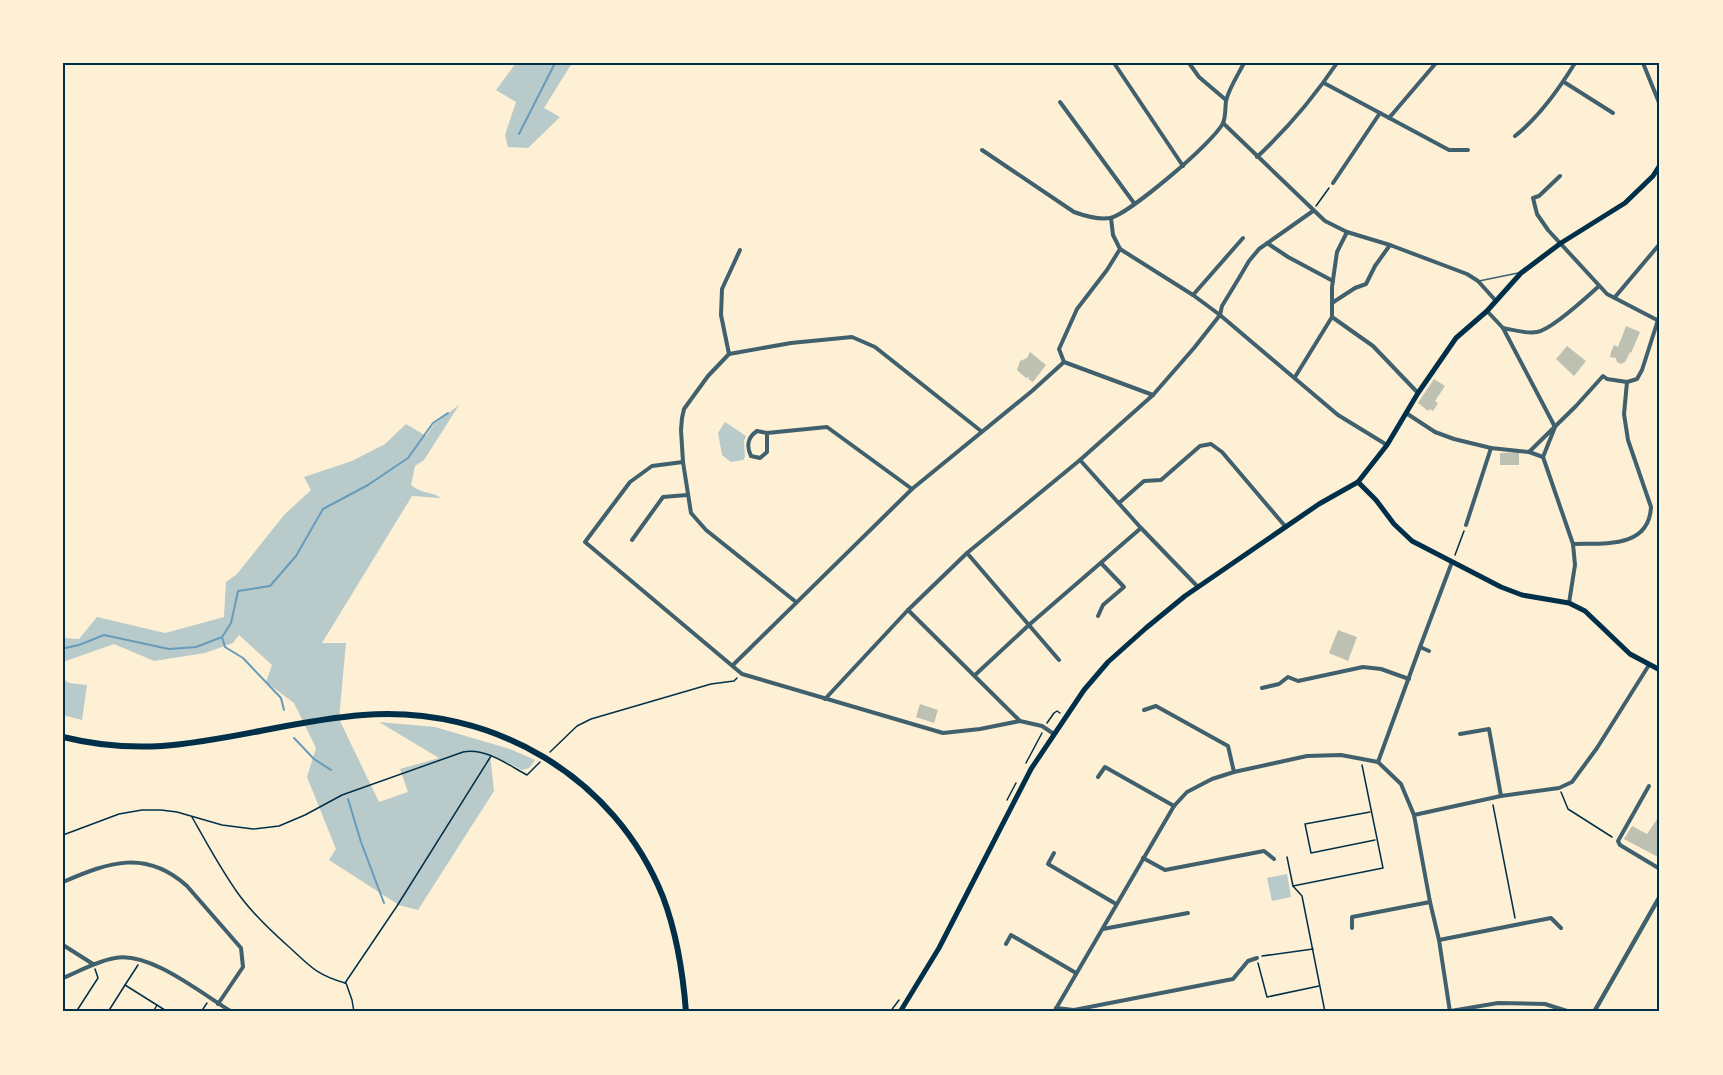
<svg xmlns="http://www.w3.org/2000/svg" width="1723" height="1075" font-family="Jost,sans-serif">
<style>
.green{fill:#b9caca}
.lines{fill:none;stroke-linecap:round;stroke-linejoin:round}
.stream{stroke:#669bbc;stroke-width:2}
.building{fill:#bec0b2}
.path{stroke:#003049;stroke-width:1.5}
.service{stroke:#3f606c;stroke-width:1.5}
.minor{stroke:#3f606c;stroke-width:4}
.tertiary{stroke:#3f606c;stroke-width:4.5}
.secondary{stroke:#003049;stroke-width:5}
.primary{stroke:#003049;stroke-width:6}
.neatline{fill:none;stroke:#003049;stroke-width:2}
</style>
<rect width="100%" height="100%" fill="#fdf0d5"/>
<!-- green -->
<g class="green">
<polygon points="516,63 572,63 544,108 560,117 528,148 508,147 505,135 516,102 496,90"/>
<path d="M459,405L424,460L415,466L411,485C421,494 431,491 441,498L412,496L322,643H346L339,719L379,802L408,792L400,769L439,758L379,722L435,727L510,749L535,760L529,768L522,770L490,754L494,791L418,910L399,905L329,860L336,849L307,777L316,748L294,703L266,682L272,665L239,635L233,643L205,653L154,661L114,644L63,662V638L79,639L97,617L165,633L224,617L226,582L237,574L284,515L311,490L304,477L352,461L385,444L406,424L426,436L434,424Z"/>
<polygon points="725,422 746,436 744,441 745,457 743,460 731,462 722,455 718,433"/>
<polygon points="63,679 69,683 87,685 82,720 63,715"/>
<polygon points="1287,874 1291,897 1272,901 1267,878"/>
</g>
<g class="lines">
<!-- stream -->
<g class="stream">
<polyline points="519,134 555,63"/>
<polyline points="222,637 225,647 243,658 281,698 284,710"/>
<polyline points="65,648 79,645 104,635 169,649 196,647 222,637 231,623 238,591 270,586 296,556 323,509 368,485 408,458 433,423 448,413"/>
<polyline points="294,738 314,759 331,770"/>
<polyline points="348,799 361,842 384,903"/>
</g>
</g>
<!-- building -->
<g class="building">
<polygon points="1626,326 1640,332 1631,353 1630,352 1625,362 1621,364 1617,362 1616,358 1610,357 1611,352 1614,345 1618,347"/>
<polygon points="1567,346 1586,361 1574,376 1556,359"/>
<polygon points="1030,352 1046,365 1033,382 1028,379 1030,377 1026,378 1017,370 1020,361 1027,358"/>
<polygon points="1434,379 1445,386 1435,401 1438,403 1433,411 1430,409 1428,411 1418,403"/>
<polygon points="1519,452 1519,465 1500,465 1500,453"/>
<polygon points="1338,630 1357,637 1348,661 1329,653"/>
<polygon points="920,704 938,710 934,723 916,717"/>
<polygon points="1660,815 1660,858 1624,839 1632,826 1647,834"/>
</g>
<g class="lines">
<!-- path -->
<g class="path">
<polyline points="1316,206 1329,188"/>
<polyline points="1455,555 1464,531"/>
<polyline points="1047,723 1054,713 1057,711 1060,713"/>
<polyline points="550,752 577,726 591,719 711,684 734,681 737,678"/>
<polyline points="1026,763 1042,733"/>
<polyline points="1561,792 1568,809 1612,837"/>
<polyline points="1007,800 1016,783"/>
<polyline points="1493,805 1515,918"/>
<polyline points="1370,812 1305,824 1311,853 1375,840"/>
<path d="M192,817C206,842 220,868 237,892C251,912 270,930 288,946C310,966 316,975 345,983"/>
<path d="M63,835L119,814L142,810H161L177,812L222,825L253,829L279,826L305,815L342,795L463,752C485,747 508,765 527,775L540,762"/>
<polyline points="1287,857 1293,886 1302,896 1325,1012"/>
<polyline points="1293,886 1383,868 1362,765"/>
<polyline points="1262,956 1313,949"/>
<polyline points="1258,963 1267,997 1319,986"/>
<polyline points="138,965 125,985 168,1012"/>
<polyline points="345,983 397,906 491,756"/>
<polyline points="346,983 352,1000 354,1012"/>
<polyline points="76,1012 98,978 95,969"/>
<polyline points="108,1012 125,985"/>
<polyline points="153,1012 157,1005"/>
<polyline points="201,1012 207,1003"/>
<polyline points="890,1012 899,1000"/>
</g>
<!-- service -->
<polyline class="service" points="1479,281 1518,273"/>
<!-- minor -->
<g class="minor">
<polyline points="1114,63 1183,166"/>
<polyline points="1189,63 1199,77 1226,100"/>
<polyline points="1643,63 1660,105"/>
<polyline points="1564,82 1613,113"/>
<polyline points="1324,83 1449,150 1468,150"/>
<polyline points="1060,102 1134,203"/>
<polyline points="1389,118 1436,63"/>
<polyline points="1223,123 1325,221 1347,232 1390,245 1467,274 1478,281 1496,301"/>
<path d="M1515,136C1539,117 1559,89 1575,63"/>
<path d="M982,150L1074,212C1085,216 1098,220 1110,218C1129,214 1214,142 1223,123C1226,116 1225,108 1226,101C1229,88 1238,75 1244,63"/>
<path d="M1257,157C1287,129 1314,97 1337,63"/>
<polyline points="1560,176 1539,196 1533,198 1537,214 1548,230 1607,294 1659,321"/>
<polyline points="1333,183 1380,113"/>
<polyline points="1111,218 1113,235 1120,249 1107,270 1077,309 1059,349 1064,362 1153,395"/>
<polyline points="1347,232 1337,252 1332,287 1332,317 1373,346 1418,393"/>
<polyline points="1267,243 1288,257 1333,281"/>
<polyline points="1120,249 1193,295 1220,315 1338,415 1387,445"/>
<polyline points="1193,295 1243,238"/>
<polyline points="1615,297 1658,246"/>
<polyline points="1332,303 1355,288 1366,284 1375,266 1390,245"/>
<polyline points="1487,311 1503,328 1555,427 1543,457 1573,544 1575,565 1569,603"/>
<path d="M1503,328C1514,330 1526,334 1537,332C1551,330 1587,297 1599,286"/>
<polyline points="729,354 721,315 722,289 740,250"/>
<polyline points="1295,377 1332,317"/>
<polyline points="1406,413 1435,432 1454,439 1491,448 1529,452 1576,406 1603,376 1607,379 1627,382"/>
<path d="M767,433V452L760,458L751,456C746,446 748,437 757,431L767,433L827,427L912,489"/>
<polyline points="1529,452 1543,457"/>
<polyline points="1080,460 1141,528 1198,587"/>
<polyline points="683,462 652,466 630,482 585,542 742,674 943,733 980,729 1020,721 1042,726 1054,734"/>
<polyline points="1119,503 1144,481 1161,480 1200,446 1211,444 1222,452 1285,526"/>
<polyline points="1466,525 1491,448"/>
<polyline points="632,540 663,497 687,495"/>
<path d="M1573,544C1603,543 1649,549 1651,507L1628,440L1624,414L1627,382L1637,379L1642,370L1658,320"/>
<polyline points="967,553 1059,660"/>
<polyline points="796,602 706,530 691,513 683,462 681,430 682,418 684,409 708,376 729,354 791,343 852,337 875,347 981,431"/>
<polyline points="908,610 1019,720"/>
<polyline points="1098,616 1103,605 1124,587 1101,563"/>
<polyline points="1420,647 1452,562"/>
<polyline points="733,665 912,489 1032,391 1064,362"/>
<polyline points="975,675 1030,624 1141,528"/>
<polyline points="1262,688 1279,684 1288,677 1298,681 1363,667 1381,669 1409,679"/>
<polyline points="825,699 908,610 967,553 1080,460 1153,395 1194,348 1220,315 1222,306 1239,278 1249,261 1259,249 1313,211"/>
<polyline points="1144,710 1156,706 1228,746 1234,772"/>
<polyline points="1460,734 1489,729 1501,796"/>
<polyline points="1378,762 1420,647 1429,651"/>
<polyline points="1098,777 1105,767 1174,806"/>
<polyline points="1649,786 1618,841 1620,845 1660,869"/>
<polyline points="1414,815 1501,796 1559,788 1572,782 1597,748 1649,665"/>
<polyline points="1054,853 1048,864 1116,904"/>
<polyline points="1143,858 1165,870 1264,851 1274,859"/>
<path d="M63,882C109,862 146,849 187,886L241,948L243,967L218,1004"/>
<polyline points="1352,928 1352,917 1430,902"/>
<polyline points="1103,929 1188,913"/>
<polyline points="1439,940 1551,918 1561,928"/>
<polyline points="1006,944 1011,935 1076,973"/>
<polyline points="63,945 93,964"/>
<path d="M63,978C80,971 97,961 115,958C150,951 202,994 232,1012"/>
<polyline points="1056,1008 1074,1010 1233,979 1248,961 1257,958"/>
<polyline points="1054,1012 1174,806 1187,792 1212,779 1234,772 1307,756 1341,755 1378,762 1401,784 1414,815 1430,902 1439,940 1450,1012"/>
<polyline points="1445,1012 1498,1003 1545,1004 1570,1012"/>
</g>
<!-- tertiary -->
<polyline class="tertiary" points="1594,1012 1660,896"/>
<!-- secondary -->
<g class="secondary">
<polyline points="1358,482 1376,500 1394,524 1412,541 1501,587 1522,595 1569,603 1585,611 1630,654 1660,670"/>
<polyline points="900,1012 939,948 1031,769 1084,690 1108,662 1146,628 1185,596 1319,504 1358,482 1387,445 1418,393 1456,338 1487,311 1521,273 1561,243 1625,203 1653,176 1660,165"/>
</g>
<!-- primary -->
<path class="primary" d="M63,737C95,745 129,748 162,746C230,741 295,720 363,715C492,705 615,776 663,897C677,934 683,973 686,1012"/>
</g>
<!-- border -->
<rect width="1723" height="1075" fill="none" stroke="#fdf0d5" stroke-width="129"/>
<rect x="64" y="64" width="1594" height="946" class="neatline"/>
</svg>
